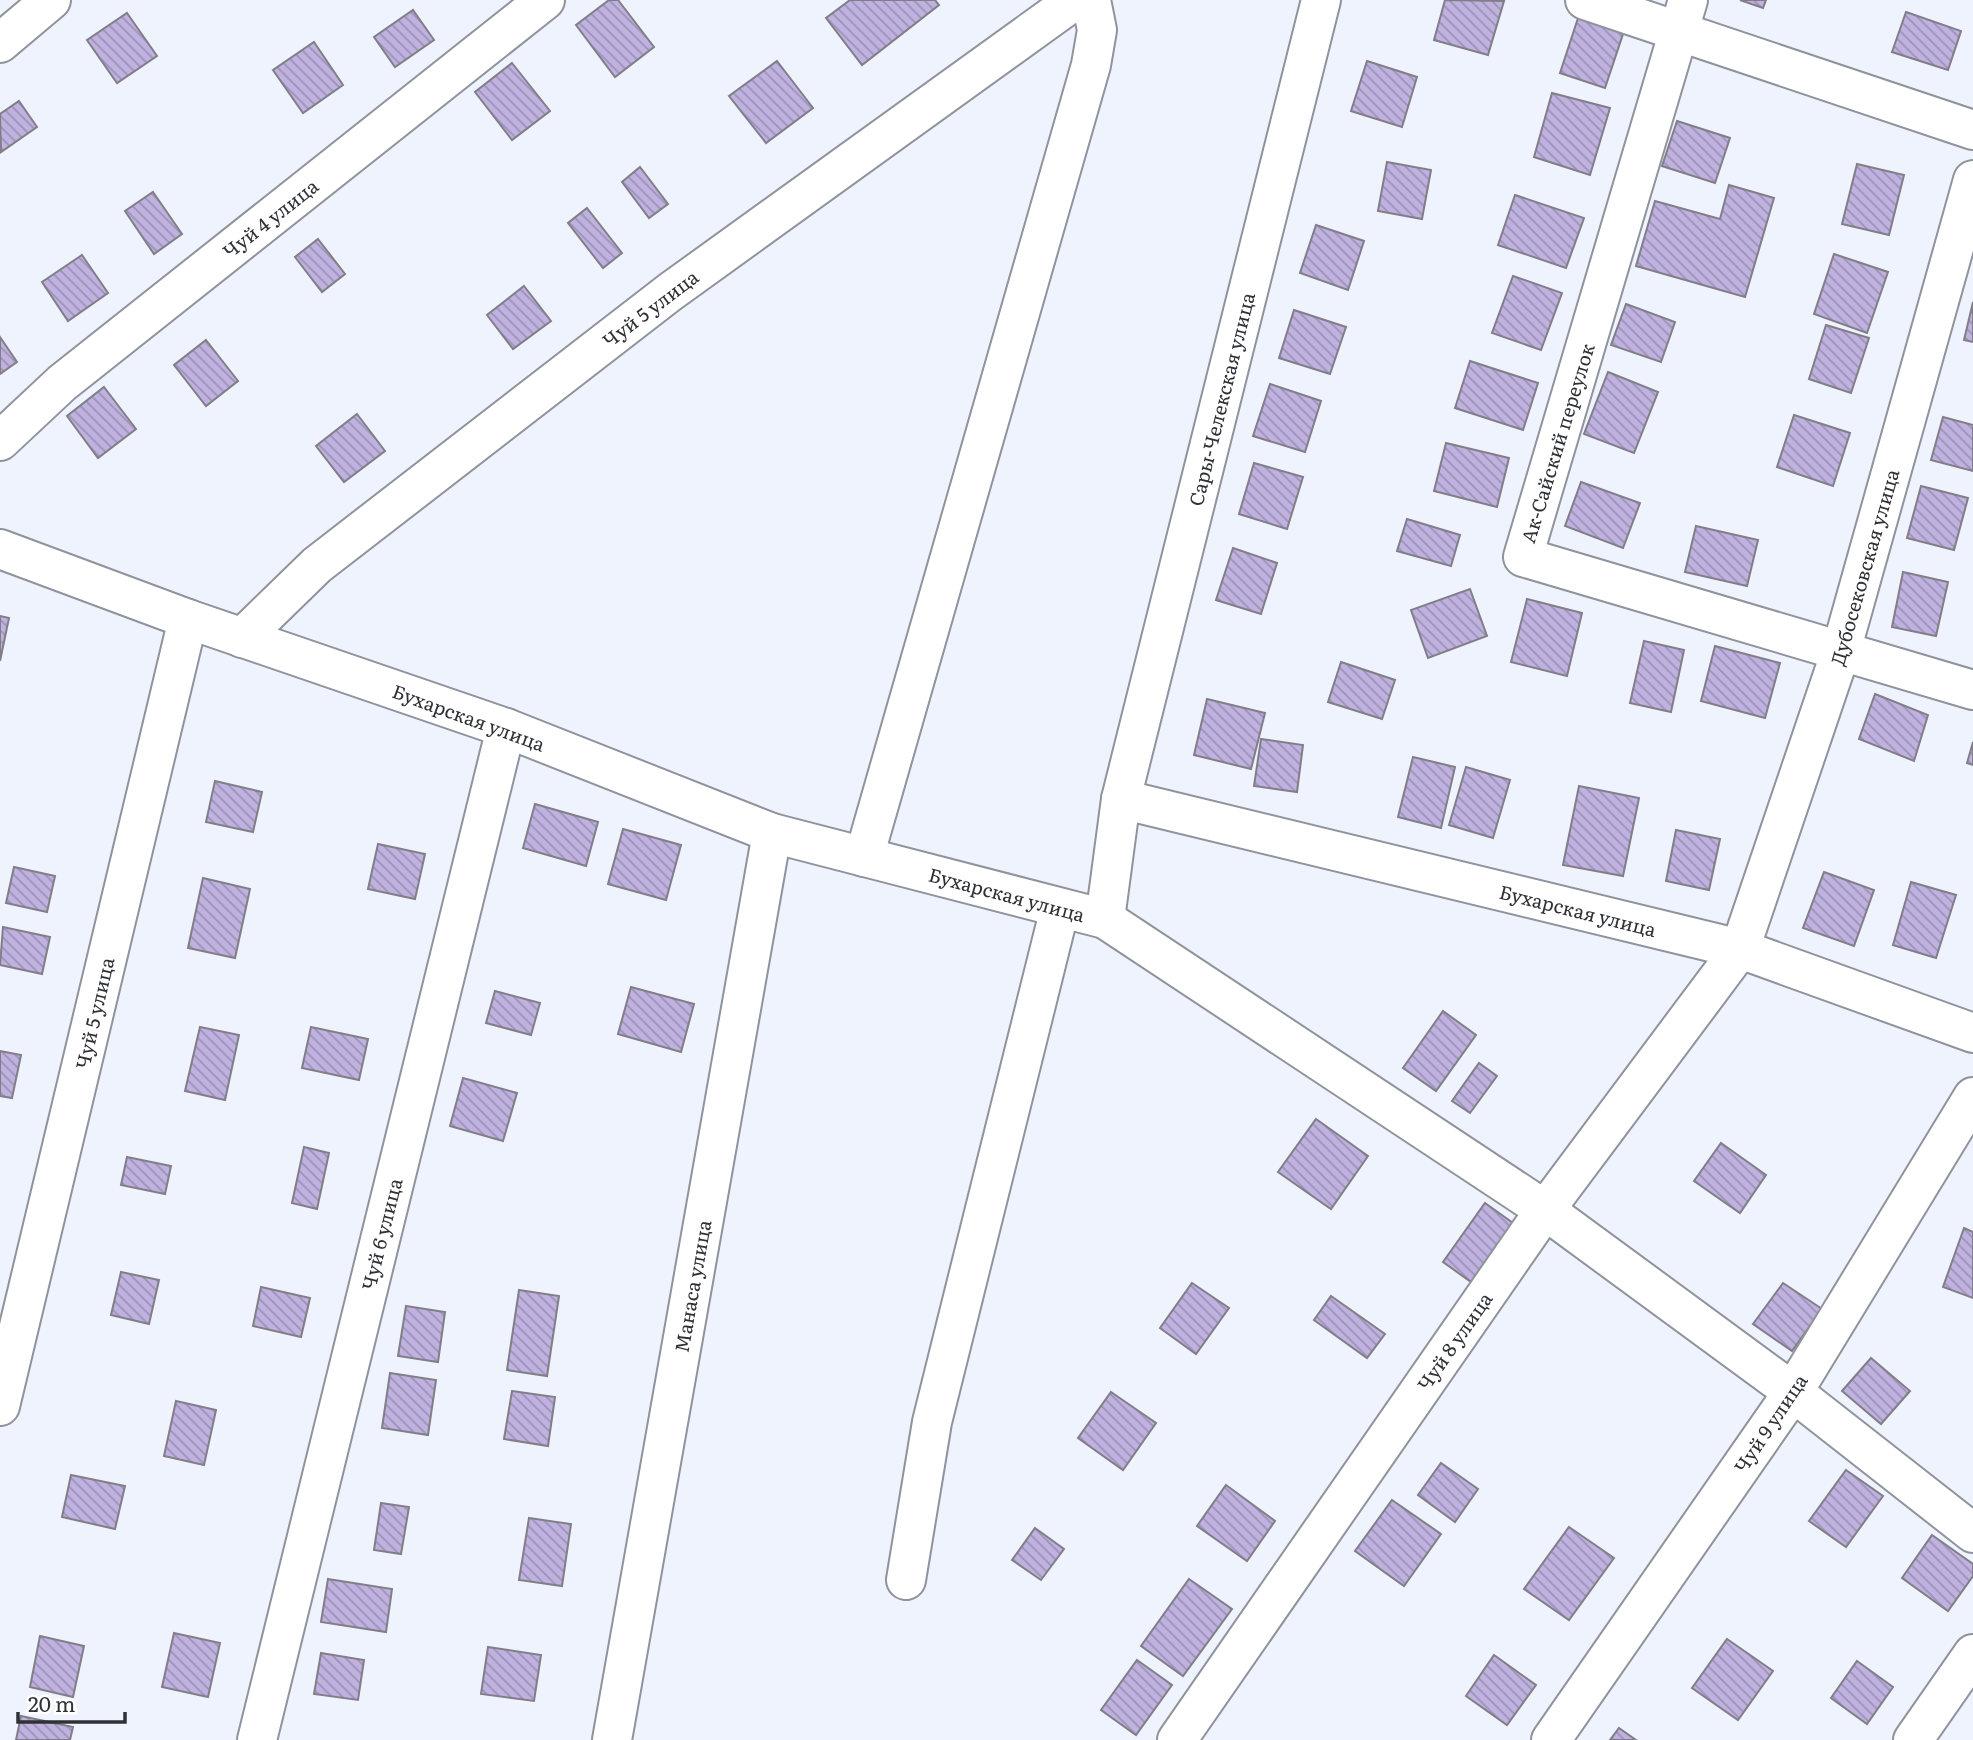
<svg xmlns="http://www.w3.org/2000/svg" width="1973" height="1740" font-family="Literata,serif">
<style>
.building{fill:url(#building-back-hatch);stroke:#817e88;stroke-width:2}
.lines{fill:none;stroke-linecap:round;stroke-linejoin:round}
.minor-casing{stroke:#8f939c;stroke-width:42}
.minor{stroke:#fff;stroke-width:38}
.labels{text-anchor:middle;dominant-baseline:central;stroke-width:7;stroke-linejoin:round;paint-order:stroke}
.street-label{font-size:19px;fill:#2f3135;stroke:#fff}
</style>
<defs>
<pattern id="building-back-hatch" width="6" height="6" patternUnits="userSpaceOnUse" patternTransform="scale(1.75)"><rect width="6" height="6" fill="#bfb2e0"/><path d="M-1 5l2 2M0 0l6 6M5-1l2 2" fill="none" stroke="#9c91b6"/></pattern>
</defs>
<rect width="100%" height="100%" fill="#eff3fd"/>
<!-- building -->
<g class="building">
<polygon points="609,0 618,0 654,47 615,77 576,25"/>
<polygon points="850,0 935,0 939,5 862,65 826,18"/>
<polygon points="1445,0 1504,1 1488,55 1434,40"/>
<polygon points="1740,0 1766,0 1763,8"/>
<polygon points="413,10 434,40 395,67 374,37"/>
<polygon points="1906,12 1961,31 1948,70 1892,52"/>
<polygon points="127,13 157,56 117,83 87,40"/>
<polygon points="1579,15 1624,31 1605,88 1560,73"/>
<polygon points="314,42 343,85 303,113 273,70"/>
<polygon points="777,61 813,108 766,143 729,96"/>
<polygon points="1367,61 1417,77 1402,127 1351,111"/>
<polygon points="512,63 550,111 512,140 475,92"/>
<polygon points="1552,93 1610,108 1590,175 1534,157"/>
<polygon points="19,101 37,127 1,152 0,114"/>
<polygon points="1677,121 1730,138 1715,183 1662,166"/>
<polygon points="1387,162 1431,170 1422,219 1378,211"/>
<polygon points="1857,164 1904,175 1889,235 1842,224"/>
<polygon points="640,167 668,204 649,218 622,182"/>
<polygon points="1729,185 1774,198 1745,297 1636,266 1655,201 1720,219"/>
<polygon points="153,192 182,234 154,254 125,211"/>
<polygon points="1515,195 1584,218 1566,268 1498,245"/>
<polygon points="587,208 622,253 603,268 568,223"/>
<polygon points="1316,225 1364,241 1348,290 1300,273"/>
<polygon points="318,239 345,274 322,292 295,257"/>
<polygon points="1834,254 1888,272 1867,333 1814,314"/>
<polygon points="82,255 108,293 68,321 42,282"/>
<polygon points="1513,276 1562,293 1541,350 1492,333"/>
<polygon points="524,286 551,321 513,349 487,315"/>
<polygon points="1973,302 1973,342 1964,340"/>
<polygon points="1626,304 1675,322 1661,362 1611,345"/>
<polygon points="1294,310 1346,327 1330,374 1279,358"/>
<polygon points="1826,325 1869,338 1851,393 1809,379"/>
<polygon points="0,337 17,362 0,374"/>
<polygon points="206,340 238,381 206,406 174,365"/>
<polygon points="1470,361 1538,383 1523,430 1455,408"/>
<polygon points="1608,372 1658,392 1634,453 1584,434"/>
<polygon points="1270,384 1321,401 1305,452 1253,436"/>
<polygon points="104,387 136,429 98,458 67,416"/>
<polygon points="357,414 385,451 344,482 316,446"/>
<polygon points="1794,415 1850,433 1833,486 1777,467"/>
<polygon points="1943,417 1973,425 1973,471 1931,460"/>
<polygon points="1446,443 1509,458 1497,507 1434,491"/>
<polygon points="1254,463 1303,477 1287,529 1239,514"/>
<polygon points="1581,482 1640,503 1623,548 1565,526"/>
<polygon points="1921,486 1968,498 1954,550 1907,538"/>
<polygon points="1407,519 1460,535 1451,566 1397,551"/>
<polygon points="1696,526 1758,540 1747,586 1685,572"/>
<polygon points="1233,548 1277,563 1261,614 1216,600"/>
<polygon points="1903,572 1948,582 1936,636 1892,627"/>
<polygon points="1470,589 1487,636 1428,658 1411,610"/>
<polygon points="1527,599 1582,613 1567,676 1511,662"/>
<polygon points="0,616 9,618 0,661"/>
<polygon points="1644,641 1684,650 1671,712 1630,703"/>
<polygon points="1715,646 1780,663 1765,718 1701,701"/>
<polygon points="1341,662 1395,680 1382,719 1328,702"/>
<polygon points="1875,694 1928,715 1914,761 1859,739"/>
<polygon points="1207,699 1265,713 1251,769 1194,755"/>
<polygon points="1261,739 1303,745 1297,792 1254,786"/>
<polygon points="1973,742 1973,765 1967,763"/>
<polygon points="1413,757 1455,767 1441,828 1398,817"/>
<polygon points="1466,767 1510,780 1493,838 1449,825"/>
<polygon points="215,781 262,792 253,832 206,822"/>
<polygon points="1579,786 1639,798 1623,876 1563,865"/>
<polygon points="535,804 598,822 586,866 523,848"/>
<polygon points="623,829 681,845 666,900 608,884"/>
<polygon points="1676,830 1720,839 1709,890 1666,881"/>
<polygon points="378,844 425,854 415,899 368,889"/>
<polygon points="14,867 55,876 47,912 6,903"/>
<polygon points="1824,872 1874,890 1854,946 1803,928"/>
<polygon points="203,878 250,889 235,958 188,948"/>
<polygon points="1911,882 1956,895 1936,958 1893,945"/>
<polygon points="3,927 50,937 42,974 0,965"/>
<polygon points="631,987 694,1004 681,1052 618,1034"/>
<polygon points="495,991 540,1003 531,1035 486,1023"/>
<polygon points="1443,1011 1476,1035 1436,1091 1403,1068"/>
<polygon points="200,1027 239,1035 225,1100 185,1091"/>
<polygon points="311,1027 368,1039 359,1080 302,1068"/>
<polygon points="0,1051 21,1055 12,1098 0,1096"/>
<polygon points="1479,1063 1497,1076 1470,1113 1452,1101"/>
<polygon points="463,1078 517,1093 503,1141 450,1126"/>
<polygon points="1316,1119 1368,1156 1331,1209 1278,1172"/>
<polygon points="1721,1143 1766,1175 1740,1213 1694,1181"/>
<polygon points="304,1147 329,1153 317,1209 292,1203"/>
<polygon points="127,1157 171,1166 165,1194 121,1185"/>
<polygon points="1485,1203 1513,1223 1471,1282 1443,1262"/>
<polygon points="1964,1228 1973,1232 1973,1298 1943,1287"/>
<polygon points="121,1272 159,1280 149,1324 111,1315"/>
<polygon points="1192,1283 1229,1308 1196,1354 1160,1328"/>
<polygon points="1783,1283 1822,1309 1792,1351 1753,1324"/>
<polygon points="261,1287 310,1298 301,1337 253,1326"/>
<polygon points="519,1290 559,1296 547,1376 507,1370"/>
<polygon points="1331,1296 1385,1334 1367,1358 1314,1320"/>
<polygon points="406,1306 445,1312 438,1362 398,1356"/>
<polygon points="1871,1358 1910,1391 1881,1424 1842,1391"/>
<polygon points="390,1373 436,1380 428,1435 382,1428"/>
<polygon points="512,1391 555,1397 548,1446 504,1439"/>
<polygon points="1111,1392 1156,1423 1123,1470 1078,1438"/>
<polygon points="176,1401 216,1410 204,1465 164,1456"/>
<polygon points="1441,1463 1478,1489 1455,1522 1418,1495"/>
<polygon points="1846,1470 1883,1496 1846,1547 1809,1521"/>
<polygon points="71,1475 125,1486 115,1529 62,1517"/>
<polygon points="1226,1485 1275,1521 1247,1561 1197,1526"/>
<polygon points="1392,1500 1441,1534 1404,1586 1355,1551"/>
<polygon points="381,1503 409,1507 401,1554 374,1550"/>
<polygon points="529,1518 571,1524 562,1586 519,1580"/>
<polygon points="1569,1527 1614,1558 1569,1620 1524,1589"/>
<polygon points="1035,1528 1064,1549 1041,1580 1012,1560"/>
<polygon points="1932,1535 1973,1564 1973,1576 1948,1611 1902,1578"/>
<polygon points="328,1579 392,1589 386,1632 321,1622"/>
<polygon points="1189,1579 1232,1609 1183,1676 1141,1646"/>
<polygon points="174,1633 220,1643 208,1697 162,1687"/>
<polygon points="40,1636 84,1646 73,1697 30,1687"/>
<polygon points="1727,1639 1773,1671 1738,1720 1692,1688"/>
<polygon points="488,1647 541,1655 534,1701 481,1694"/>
<polygon points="321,1653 364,1660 358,1700 314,1694"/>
<polygon points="1494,1655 1536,1685 1507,1725 1466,1696"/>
<polygon points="1137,1660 1172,1685 1136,1735 1101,1710"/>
<polygon points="1857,1661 1893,1687 1867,1724 1831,1698"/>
<polygon points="21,1716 73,1727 70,1740 16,1740"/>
<polygon points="1619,1728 1636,1740 1610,1740"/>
</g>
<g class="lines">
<defs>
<g id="minor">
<polyline points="1585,0 1973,130"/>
<polyline points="1688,0 1523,557 1973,690"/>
<polyline points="0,43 51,0"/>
<polyline points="0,441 62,383 545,0"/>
<polyline points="0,549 188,619 506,728 772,833 1105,919 1121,799 1321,0"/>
<polyline points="242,638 317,565 670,292 1075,0"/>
<polyline points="1121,799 1740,949 1973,1033"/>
<polyline points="864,857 1091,65 1097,30 1091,0"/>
<polyline points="1105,919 1545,1210 1793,1392 1973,1533"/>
<polyline points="0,1406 188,619"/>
<polyline points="906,1580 932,1422 1060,908"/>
<polyline points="257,1740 506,728"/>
<polyline points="612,1740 772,833"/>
<polyline points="1177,1740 1545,1210 1740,949 1841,651 1973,180"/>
<polyline points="1551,1740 1793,1392 1973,1097"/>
<polyline points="1913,1740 1973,1654"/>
</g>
</defs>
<!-- minor casing -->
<use href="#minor" class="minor-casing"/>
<!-- minor -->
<use href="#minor" class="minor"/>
</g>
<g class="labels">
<!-- street labels -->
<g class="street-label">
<text transform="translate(270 218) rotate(-38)">Чуй 4 улица</text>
<text transform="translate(650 308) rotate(-37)">Чуй 5 улица</text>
<text transform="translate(1221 399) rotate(-76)">Сары-Челекская улица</text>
<text transform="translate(1557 443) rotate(-73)">Ак-Сайский переулок</text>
<text transform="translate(1864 567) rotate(-74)">Дубосековская улица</text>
<text transform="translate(469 717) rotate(20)">Бухарская улица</text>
<text transform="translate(1007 894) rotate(15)">Бухарская улица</text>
<text transform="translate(1578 910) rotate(14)">Бухарская улица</text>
<text transform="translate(94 1013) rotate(-77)">Чуй 5 улица</text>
<text transform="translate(381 1234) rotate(-76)">Чуй 6 улица</text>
<text transform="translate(692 1286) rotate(-80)">Манаса улица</text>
<text transform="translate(1454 1341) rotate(-55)">Чуй 8 улица</text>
<text transform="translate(1770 1423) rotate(-56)">Чуй 9 улица</text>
</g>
</g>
<!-- scale -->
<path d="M18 1712v10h107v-10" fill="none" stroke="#2f3135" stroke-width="3.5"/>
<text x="28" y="1712" font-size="21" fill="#2f3135" stroke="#ffffff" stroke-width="5" paint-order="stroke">20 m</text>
</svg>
